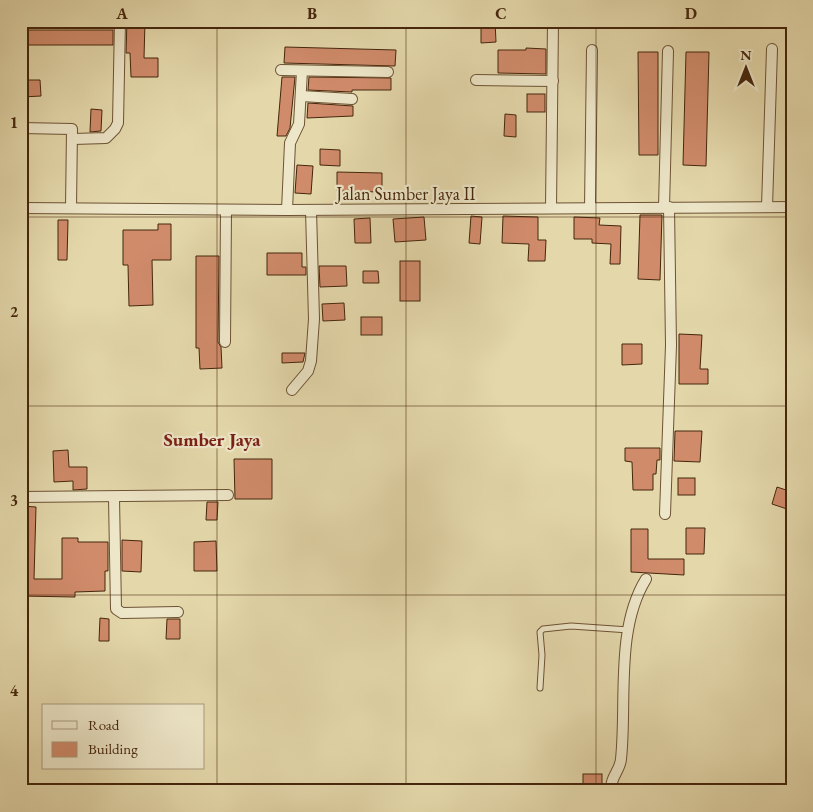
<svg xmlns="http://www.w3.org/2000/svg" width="813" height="812" font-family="'EB Garamond',serif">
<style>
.building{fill:#d08b6b;stroke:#45260c}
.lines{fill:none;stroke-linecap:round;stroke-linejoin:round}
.lane-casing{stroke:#6d5234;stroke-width:7}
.street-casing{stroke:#6d5234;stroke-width:12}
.lane{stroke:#ede6c8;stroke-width:5}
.street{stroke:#ede6c8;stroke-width:10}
.grid{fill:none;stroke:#45260c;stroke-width:1;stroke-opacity:0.55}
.labels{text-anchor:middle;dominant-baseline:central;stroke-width:4.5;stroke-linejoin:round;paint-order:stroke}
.street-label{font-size:18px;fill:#45260c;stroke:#ede6c8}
.neighbourhood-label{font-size:19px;font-weight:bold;fill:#7a1f14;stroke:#ede6c8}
.neatline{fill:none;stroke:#45260c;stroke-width:2}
.grid-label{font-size:16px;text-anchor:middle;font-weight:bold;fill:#45260c}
</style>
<rect width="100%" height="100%" fill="#e4d8ab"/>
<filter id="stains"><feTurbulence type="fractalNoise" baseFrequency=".004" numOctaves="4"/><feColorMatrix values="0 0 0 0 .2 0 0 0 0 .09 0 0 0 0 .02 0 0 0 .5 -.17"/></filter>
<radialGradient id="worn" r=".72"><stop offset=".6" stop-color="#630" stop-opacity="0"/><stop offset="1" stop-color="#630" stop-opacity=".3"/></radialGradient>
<!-- building -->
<g class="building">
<polygon points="127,21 145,21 144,58 158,58 158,77 131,77 130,53 126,53"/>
<polygon points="481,21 495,21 496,42 481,43"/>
<rect x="21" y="30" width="92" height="15"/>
<polygon points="285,47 396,50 395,66 284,63"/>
<polygon points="526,48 546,49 546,74 498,73 498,50 526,50"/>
<polygon points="638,52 658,52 658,155 639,155"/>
<polygon points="686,52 709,52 706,166 683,165"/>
<polygon points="282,77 295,77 290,128 286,136 277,136"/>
<polygon points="309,77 391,78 391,90 352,90 352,92 308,90"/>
<polygon points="22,80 40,80 41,96 22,97"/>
<rect x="527" y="94" width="18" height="18"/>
<polygon points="308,103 353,106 353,116 307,118"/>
<polygon points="91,109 102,110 101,131 90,132"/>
<polygon points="505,114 516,115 516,137 504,136"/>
<polygon points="320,149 340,150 340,166 320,165"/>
<polygon points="297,165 313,166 311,194 295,193"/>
<polygon points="337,172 382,173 382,192 337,191"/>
<polygon points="640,215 662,215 660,280 638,279"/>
<polygon points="471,216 482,217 480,244 469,243"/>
<polygon points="503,216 538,217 538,240 546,240 545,261 528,261 529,244 502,243"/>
<polygon points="424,217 426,240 395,242 393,219"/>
<polygon points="574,217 600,218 599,225 621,226 620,264 610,264 611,244 592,243 592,239 574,239"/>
<polygon points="370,218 371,243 355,243 354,219"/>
<polygon points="58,220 68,220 67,260 58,260"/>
<polygon points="158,224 171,224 171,260 152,260 153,305 129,306 128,265 123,265 123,230 158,230"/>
<polygon points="267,253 302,253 302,267 306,267 306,275 267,275"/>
<polygon points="196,256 219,256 218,342 221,347 222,368 200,369 199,348 196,348"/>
<rect x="400" y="261" width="20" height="40"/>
<polygon points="319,266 346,266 347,286 320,287"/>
<polygon points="363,271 378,271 379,283 363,283"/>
<polygon points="344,303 345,320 323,321 322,304"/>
<rect x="361" y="317" width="21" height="18"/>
<polygon points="679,334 702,335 700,369 708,369 708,384 679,384"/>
<polygon points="622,344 642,344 642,364 622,365"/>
<polygon points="282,353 305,353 303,362 282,363"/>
<polygon points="675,431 702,431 700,462 674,461"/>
<polygon points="625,448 660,448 660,460 657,460 656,474 653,474 653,490 633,490 632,462 625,461"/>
<polygon points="68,450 69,467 87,467 87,489 73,490 73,481 54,482 53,451"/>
<polygon points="234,459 272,459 272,499 235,499"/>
<rect x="678" y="478" width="17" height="17"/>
<polygon points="777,487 792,492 787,509 772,504"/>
<polygon points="207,502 218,502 217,520 206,520"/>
<polygon points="21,506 36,507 34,579 62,579 62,538 78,538 78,542 108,542 108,571 105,571 105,591 75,592 75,597 21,596"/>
<polygon points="686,528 705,528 704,554 686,554"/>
<polygon points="631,529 648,529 648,559 684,559 684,575 631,572"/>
<polygon points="122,540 142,541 141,572 122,571"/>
<polygon points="216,541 217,571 194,571 194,542"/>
<polygon points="100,618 109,619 109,641 99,641"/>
<polygon points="167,619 180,619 180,639 166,639"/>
<rect x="583" y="774" width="19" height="17"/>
</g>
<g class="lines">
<defs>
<polyline id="lane" points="540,688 542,655 540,632 543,629 571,626 629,630"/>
<g id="street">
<polyline points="21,23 120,23"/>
<polyline points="281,70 388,72"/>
<polyline points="476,80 553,81"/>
<polyline points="301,96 352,99"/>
<polyline points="21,128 72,129 71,208"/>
<polyline points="73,139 106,138 115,129 118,123 120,21"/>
<polyline points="664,207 668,51"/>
<polyline points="767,207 772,49"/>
<polyline points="21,208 287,210 792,207"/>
<polyline points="551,208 553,21"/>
<polyline points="590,208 592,50"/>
<polyline points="287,210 290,143 299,124 302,71"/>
<polyline points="225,342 226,210"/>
<polyline points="292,390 308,371 311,361 314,319 311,210"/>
<polyline points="21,497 228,495"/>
<polyline points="114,498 116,609 122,613 178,612"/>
<polyline points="665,514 671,345 669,207"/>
<path d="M611,791C610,777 620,771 621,759C627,703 615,629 646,579"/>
</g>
</defs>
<!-- lane casing -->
<use href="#lane" class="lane-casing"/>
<!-- street casing -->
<use href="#street" class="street-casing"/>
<!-- lane -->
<use href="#lane" class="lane"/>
<!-- street -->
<use href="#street" class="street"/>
</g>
<!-- grid -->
<path class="grid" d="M217,21V791M406,21V791M596,21V791M21,217H792M21,406H792M21,595H792"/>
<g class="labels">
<!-- street labels -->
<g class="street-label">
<text x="406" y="193">Jalan Sumber Jaya II</text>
</g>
<!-- neighbourhood labels -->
<g class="neighbourhood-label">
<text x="212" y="439">Sumber Jaya</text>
</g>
</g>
<!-- margin -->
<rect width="813" height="812" fill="none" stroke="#e4d8ab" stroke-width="55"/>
<!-- legend -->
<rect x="42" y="704" width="162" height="65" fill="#ede6c8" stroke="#aa997d"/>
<rect x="52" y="721" width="25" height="8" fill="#ede6c8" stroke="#aa997d"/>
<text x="88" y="730" font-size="15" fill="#45260c">Road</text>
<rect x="52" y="742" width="25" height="15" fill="#d08b6b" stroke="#aa997d"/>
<text x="88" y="754" font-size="15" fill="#45260c">Building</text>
<!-- north arrow -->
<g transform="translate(746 68)" stroke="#ede6c8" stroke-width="4" paint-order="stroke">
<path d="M0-4L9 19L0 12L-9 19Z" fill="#45260c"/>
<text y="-8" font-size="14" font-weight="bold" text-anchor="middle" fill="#45260c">N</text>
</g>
<rect x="28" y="28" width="758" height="756" class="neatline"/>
<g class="grid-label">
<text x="122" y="19">A</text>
<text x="312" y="19">B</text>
<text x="501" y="19">C</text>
<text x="691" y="19">D</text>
<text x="14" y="128">1</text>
<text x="14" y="317">2</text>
<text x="14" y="506">3</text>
<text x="14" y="696">4</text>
</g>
<rect width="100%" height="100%" filter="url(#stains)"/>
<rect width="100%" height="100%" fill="url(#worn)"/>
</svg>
